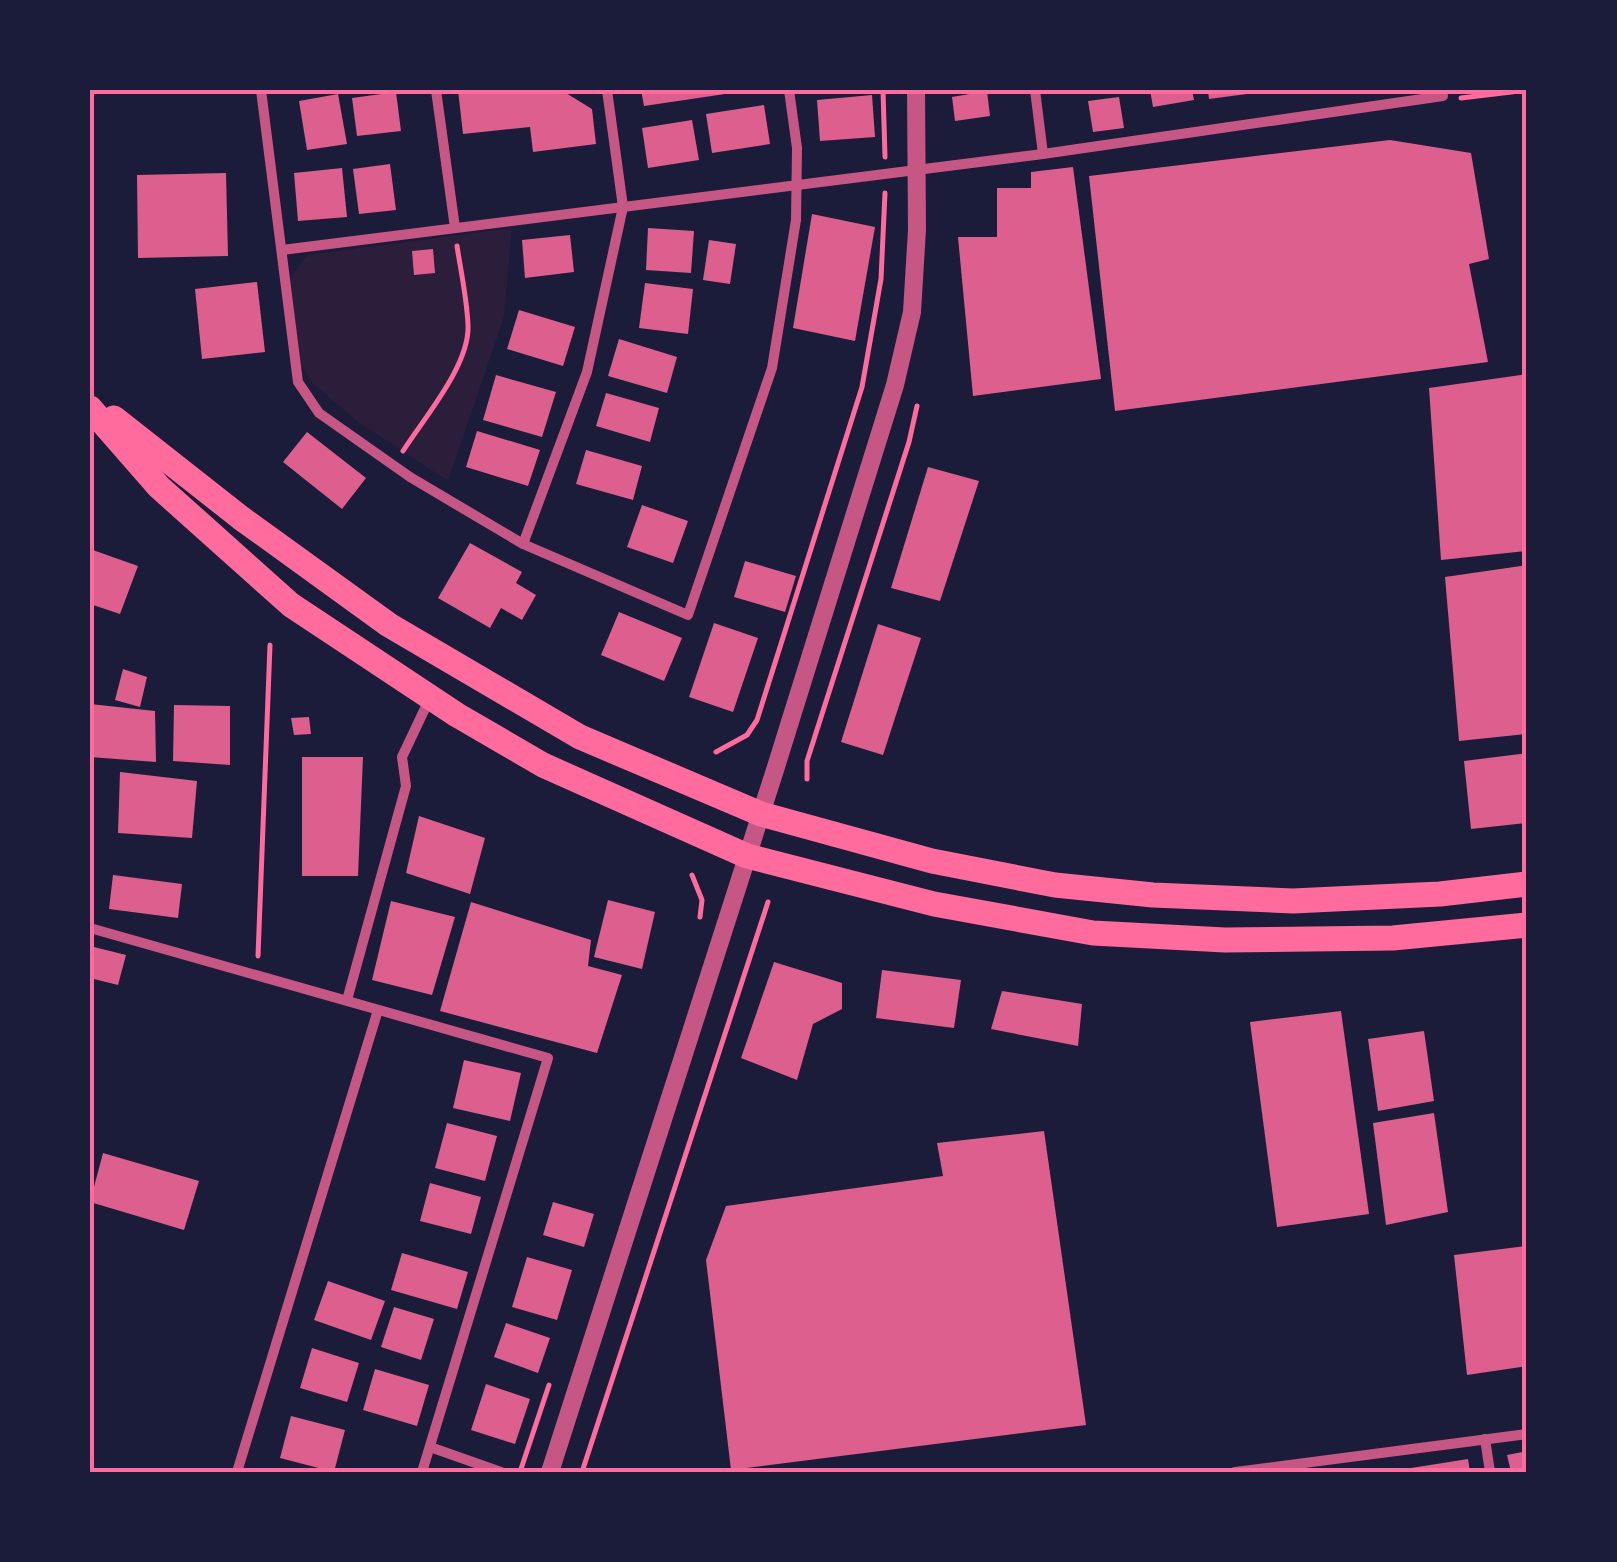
<svg xmlns="http://www.w3.org/2000/svg" width="1617" height="1562" font-family="Jost,sans-serif">
<style>
.green{fill:#2a1e3b}
.building{fill:#dd5f8e}
.lines{fill:none;stroke-linecap:round;stroke-linejoin:round}
.path{stroke:#ff6b9d;stroke-width:5}
.minor{stroke:#c65784;stroke-width:10}
.tertiary{stroke:#c65784;stroke-width:18}
.trunk{stroke:#ff6b9d;stroke-width:25}
.neatline{fill:none;stroke:#ff6b9d;stroke-width:4}
</style>
<rect width="100%" height="100%" fill="#1b1b3a"/>
<!-- green -->
<polygon class="green" points="512,228 504,317 448,481 358,422 312,383 301,365 289,279 307,255"/>
<!-- building -->
<g class="building">
<polygon points="458,90 561,90 592,109 596,144 533,152 530,127 463,134"/>
<polygon points="641,90 724,90 725,94 644,106"/>
<polygon points="1150,90 1192,90 1194,100 1153,107"/>
<polygon points="1208,90 1262,90 1262,92 1209,99"/>
<polygon points="987,91 990,116 955,121 952,97"/>
<polygon points="396,92 401,131 357,136 352,98"/>
<polygon points="338,94 347,144 307,150 299,101"/>
<polygon points="872,95 875,137 820,141 817,100"/>
<polygon points="1119,97 1124,128 1093,132 1088,101"/>
<polygon points="764,105 770,144 712,153 706,114"/>
<polygon points="692,120 699,160 648,168 642,128"/>
<polygon points="1390,140 1471,153 1489,259 1469,264 1488,362 1115,411 1089,176"/>
<polygon points="390,164 396,210 359,214 353,169"/>
<polygon points="1073,167 1101,379 973,396 958,237 997,237 997,188 1031,188 1031,172"/>
<polygon points="342,168 347,217 298,221 294,173"/>
<polygon points="226,173 228,256 138,258 137,175"/>
<polygon points="812,214 875,227 855,341 793,328"/>
<polygon points="648,228 694,231 691,273 646,270"/>
<polygon points="570,235 574,272 525,278 522,240"/>
<polygon points="709,240 736,244 730,284 703,280"/>
<polygon points="433,249 435,273 414,275 412,251"/>
<polygon points="257,282 265,352 202,359 195,289"/>
<polygon points="645,283 693,289 688,334 639,328"/>
<polygon points="519,310 575,327 563,366 507,349"/>
<polygon points="619,339 677,357 667,393 608,376"/>
<polygon points="1527,374 1527,551 1441,560 1429,388"/>
<polygon points="496,375 556,392 542,437 483,420"/>
<polygon points="606,393 659,408 650,442 596,426"/>
<polygon points="477,431 540,450 528,486 466,467"/>
<polygon points="307,432 366,478 342,509 283,462"/>
<polygon points="586,450 642,466 633,500 576,484"/>
<polygon points="928,467 979,481 940,601 891,588"/>
<polygon points="642,505 688,521 673,563 627,547"/>
<polygon points="470,543 522,572 516,583 536,595 522,620 501,608 490,628 438,598"/>
<polygon points="90,549 138,566 120,614 90,604"/>
<polygon points="745,561 796,576 785,612 734,597"/>
<polygon points="1527,565 1527,734 1459,741 1445,577"/>
<polygon points="619,612 682,638 664,681 601,655"/>
<polygon points="714,623 758,638 733,712 689,697"/>
<polygon points="878,624 921,638 883,755 841,742"/>
<polygon points="123,669 147,677 140,707 115,700"/>
<polygon points="90,704 155,711 156,762 90,757"/>
<polygon points="174,705 230,706 230,765 173,761"/>
<polygon points="309,717 311,734 294,735 291,718"/>
<polygon points="1527,753 1527,823 1471,829 1464,761"/>
<polygon points="302,757 363,757 358,876 302,876"/>
<polygon points="120,772 197,781 192,838 118,833"/>
<polygon points="419,816 485,838 470,894 406,873"/>
<polygon points="113,875 182,884 178,918 109,909"/>
<polygon points="608,900 655,912 642,969 594,957"/>
<polygon points="391,901 455,917 432,995 372,980"/>
<polygon points="471,902 591,940 588,966 622,975 597,1053 440,1011"/>
<polygon points="90,946 126,955 118,985 90,978"/>
<polygon points="774,962 842,983 842,1009 813,1024 797,1080 741,1058"/>
<polygon points="882,970 961,980 954,1028 876,1018"/>
<polygon points="1002,991 1082,1004 1078,1046 991,1029"/>
<polygon points="1341,1011 1369,1214 1277,1227 1250,1022"/>
<polygon points="1424,1031 1434,1101 1378,1111 1368,1039"/>
<polygon points="464,1060 521,1073 510,1121 453,1108"/>
<polygon points="1434,1113 1448,1212 1386,1225 1373,1123"/>
<polygon points="447,1123 497,1136 485,1181 435,1168"/>
<polygon points="1044,1131 1086,1425 731,1470 706,1260 726,1206 943,1176 937,1143"/>
<polygon points="103,1153 199,1181 184,1230 90,1202"/>
<polygon points="430,1183 481,1197 471,1234 420,1221"/>
<polygon points="553,1202 594,1214 584,1247 543,1235"/>
<polygon points="1527,1246 1527,1366 1467,1375 1454,1255"/>
<polygon points="402,1253 468,1272 457,1309 391,1290"/>
<polygon points="527,1257 572,1270 557,1320 512,1307"/>
<polygon points="328,1281 385,1301 371,1340 314,1320"/>
<polygon points="394,1307 434,1319 421,1360 381,1347"/>
<polygon points="506,1323 550,1338 538,1373 494,1357"/>
<polygon points="312,1348 359,1363 347,1402 300,1388"/>
<polygon points="375,1369 429,1385 417,1426 363,1410"/>
<polygon points="486,1384 530,1399 515,1444 471,1430"/>
<polygon points="291,1416 345,1430 334,1472 280,1458"/>
<polygon points="1527,1451 1527,1472 1511,1472 1507,1455"/>
<polygon points="1468,1459 1470,1472 1411,1472 1411,1468"/>
</g>
<g class="lines">
<!-- path -->
<g class="path">
<polyline points="883,90 885,157"/>
<polyline points="1461,98 1527,90"/>
<path d="M403,451C424,418 470,365 468,325C467,299 461,272 457,246"/>
<polyline points="716,752 747,735 757,720 862,387 881,279 885,193"/>
<polyline points="807,779 807,761 909,442 917,406"/>
<polyline points="692,875 702,900 700,917"/>
<polyline points="258,956 270,645"/>
<polyline points="521,1469 549,1385"/>
<polyline points="582,1472 768,902"/>
</g>
<!-- minor -->
<g class="minor">
<polyline points="261,90 298,382 319,413 410,477 523,544 688,615 772,368 796,220 797,148 789,90"/>
<polyline points="436,90 455,228"/>
<polyline points="1035,90 1043,154"/>
<polyline points="282,250 1043,154 1443,96 1442,90"/>
<polyline points="523,544 587,372 623,207 607,90"/>
<polyline points="90,928 548,1058 422,1472"/>
<polyline points="347,1000 406,786 402,757 429,700"/>
<polyline points="1485,1439 1490,1472"/>
<polyline points="430,1447 501,1472"/>
<polyline points="237,1472 378,1010"/>
<polyline points="1235,1472 1527,1434"/>
</g>
<!-- tertiary -->
<polyline class="tertiary" points="550,1472 775,770 895,385 912,312 917,230 916,90"/>
<!-- trunk -->
<g class="trunk">
<polyline points="90,408 159,487 291,605 457,715 543,765 747,856 934,904 1093,933 1225,940 1393,938 1527,925"/>
<polyline points="114,418 241,518 389,625 580,737 761,814 932,861 1055,885 1153,895 1293,901 1440,894 1527,884"/>
</g>
</g>
<!-- border -->
<rect width="1617" height="1562" fill="none" stroke="#1b1b3a" stroke-width="185"/>
<rect x="92" y="92" width="1432" height="1378" class="neatline"/>
</svg>
